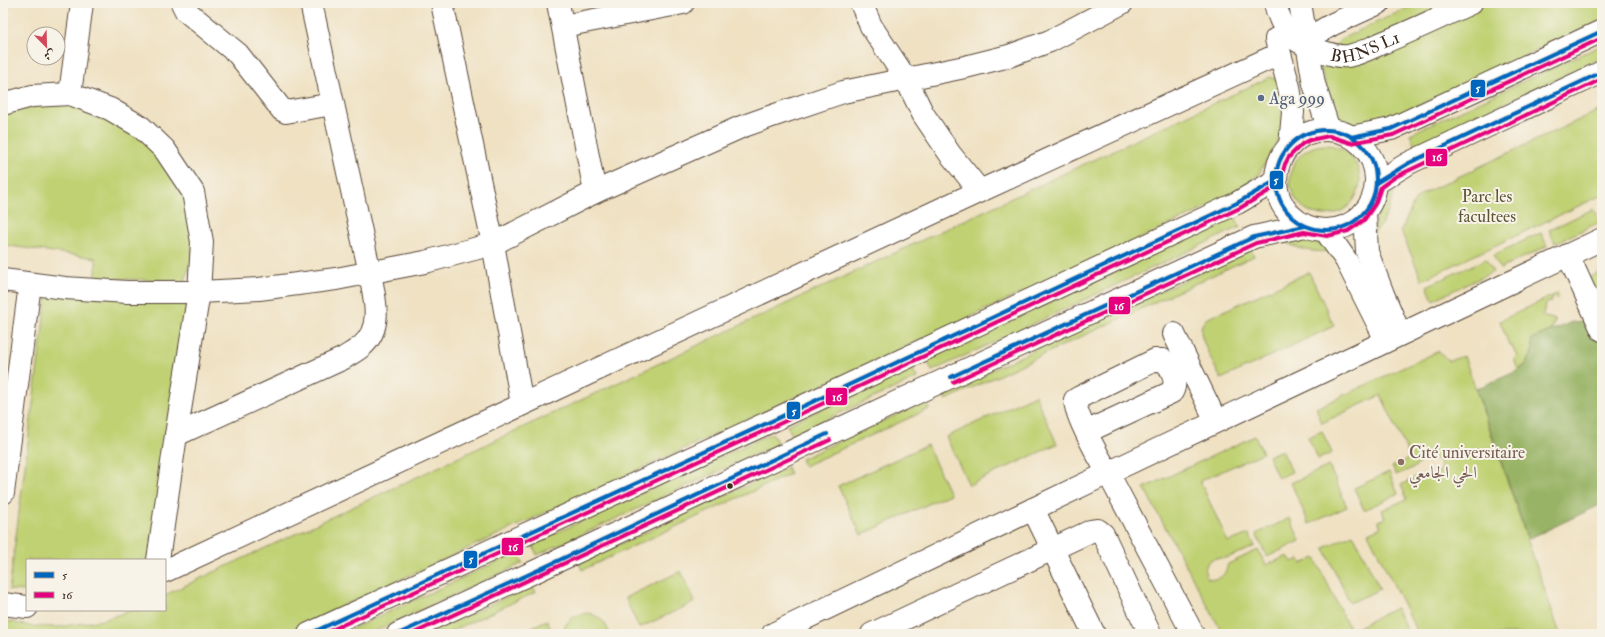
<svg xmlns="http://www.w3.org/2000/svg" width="1605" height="637" font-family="'IM FELL Double Pica',Amiri,serif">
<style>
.green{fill:#c0d173;stroke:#7e7e48}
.forest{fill:#98b365;stroke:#6a6e42}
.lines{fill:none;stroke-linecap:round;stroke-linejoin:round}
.minor-casing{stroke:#564537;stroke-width:24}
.major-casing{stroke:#564537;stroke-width:24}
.minor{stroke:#fff;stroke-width:22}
.major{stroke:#fff;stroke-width:22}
.bus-1-casing{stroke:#f7f3e8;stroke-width:7}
.bus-2-casing{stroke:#f7f3e8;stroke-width:7}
.bus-1{stroke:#0065bd;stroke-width:4}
.bus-2{stroke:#e5007d;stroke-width:4}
.service-dot{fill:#5c6f8a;stroke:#f7f3e8;stroke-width:1.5}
.education-dot{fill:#8d6e63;stroke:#f7f3e8;stroke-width:1.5}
.bus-dot{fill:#3b2a1e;stroke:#f7f3e8;stroke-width:1.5}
.labels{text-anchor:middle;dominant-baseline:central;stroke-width:4;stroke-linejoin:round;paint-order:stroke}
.street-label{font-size:17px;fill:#3b2a1e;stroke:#f7f3e8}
.service-label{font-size:17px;fill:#4e5e75;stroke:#f7f3e8;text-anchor:start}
.park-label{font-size:17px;fill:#5c5433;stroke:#f7f3e8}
.education-label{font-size:17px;fill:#785e54;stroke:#f7f3e8;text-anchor:start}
.line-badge{stroke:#f7f3e8;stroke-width:1.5}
.badge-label{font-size:11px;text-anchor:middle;font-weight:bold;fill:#fff}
</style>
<rect width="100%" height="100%" fill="#f7f3e8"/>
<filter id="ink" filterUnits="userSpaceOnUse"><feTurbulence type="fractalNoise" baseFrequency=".025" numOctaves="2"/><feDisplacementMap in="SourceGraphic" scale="8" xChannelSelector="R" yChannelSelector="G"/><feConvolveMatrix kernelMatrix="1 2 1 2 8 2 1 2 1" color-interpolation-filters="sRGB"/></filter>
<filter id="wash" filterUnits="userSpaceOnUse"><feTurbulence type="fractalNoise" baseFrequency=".012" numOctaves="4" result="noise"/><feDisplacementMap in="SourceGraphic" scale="16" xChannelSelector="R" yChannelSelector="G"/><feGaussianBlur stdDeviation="0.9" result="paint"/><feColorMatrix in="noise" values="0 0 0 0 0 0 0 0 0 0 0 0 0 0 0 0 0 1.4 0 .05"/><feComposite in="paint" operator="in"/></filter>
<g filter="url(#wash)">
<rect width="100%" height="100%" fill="#efe1c2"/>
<!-- green -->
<g class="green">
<polygon points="1418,3 1602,3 1602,20 1406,111 1363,126 1341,121 1335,113 1320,66 1341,39"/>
<polygon points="1602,45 1602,58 1415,145 1410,134"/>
<polygon points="1270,77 1276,79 1282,88 1285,127 1279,139 1258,175 1230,195 1202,210 282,634 3,634 3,620 30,626 58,627 103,620 132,610 165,610 165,595"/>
<polygon points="68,101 134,131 162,159 184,194 193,223 192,258 185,281 96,278 96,258 3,245 3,112"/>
<polygon points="1602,109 1602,195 1422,280 1401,231 1415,200 1422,194"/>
<circle cx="1325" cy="180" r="35"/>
<path d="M1395,186C1392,206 1386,220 1373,234C1375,216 1381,199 1395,186Z"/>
<polygon points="1593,209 1600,222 1555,243 1549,230"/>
<polygon points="1235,216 1240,227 932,371 927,360"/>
<polygon points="1541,233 1547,246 1500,269 1493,255"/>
<path d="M1296,239L1320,244L1333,251C1314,253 1299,250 1283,241Z"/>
<polygon points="1251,249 1254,256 946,400 942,393"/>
<polygon points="1486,259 1493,272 1433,300 1427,286"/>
<polygon points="1602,271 1602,306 1587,285 1590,277"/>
<path d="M1309,272L1334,326L1221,379C1216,369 1200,339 1201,330C1201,326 1203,322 1206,319Z"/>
<path d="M1558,293L1557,299L1552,297L1550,303L1547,302L1542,316L1555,320L1552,327V330L1531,339C1533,353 1531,362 1518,370L1514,359L1517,357L1511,344L1509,345L1500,321Z"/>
<polygon points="47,295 187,300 152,560 27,560 27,591 9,590"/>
<path d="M1439,351L1448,361L1464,356L1560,634H1418L1368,533L1381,527L1378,521L1385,518L1382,510L1407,499L1401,485C1406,482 1413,478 1419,477C1431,477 1434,480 1441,468L1438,460L1430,457L1422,461L1415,467L1396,475L1392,467L1410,458L1381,395L1322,423L1316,408Z"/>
<polygon points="912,368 917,378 792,435 787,425"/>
<polygon points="1035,395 1057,444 969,485 946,437"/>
<polygon points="926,401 929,409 804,466 801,459"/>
<polygon points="1322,431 1332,453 1318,459 1308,437"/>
<polygon points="772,433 778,444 537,555 532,544"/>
<path d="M1255,436L1263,453L1200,481L1228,542L1249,534L1255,546C1246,550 1236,555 1226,558C1223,559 1220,558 1217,558C1206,559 1204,568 1206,577C1218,582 1225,577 1228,564L1258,550L1266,565L1288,556L1292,562L1300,559L1302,564L1315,558L1352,634H1223L1144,488Z"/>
<polygon points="927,445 950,494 861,535 838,486"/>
<polygon points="1282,450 1292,472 1278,478 1268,456"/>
<polygon points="1329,466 1347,507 1309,524 1291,483"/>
<polygon points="787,467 790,474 582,570 579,563"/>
<polygon points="1389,472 1398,494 1364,510 1354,488"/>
<polygon points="1290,518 1300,541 1267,557 1256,534"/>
<polygon points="1353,534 1380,589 1350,603 1324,548"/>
<polygon points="518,552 523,563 369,634 341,634"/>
<polygon points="681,571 695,602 639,628 625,598"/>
<polygon points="532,585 536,592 445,634 427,634"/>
<polygon points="1396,608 1409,634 1357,634 1354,629"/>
<path d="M588,613C599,616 607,622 609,634H562C565,621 574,614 588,613Z"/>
<polygon points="547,620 553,634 517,634"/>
</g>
<!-- forest -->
<polygon class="forest" points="1588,318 1602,347 1602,504 1528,539 1476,389 1515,372 1526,365 1533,351 1531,339 1572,322 1577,323"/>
</g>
<g filter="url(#ink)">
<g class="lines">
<defs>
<g id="minor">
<polyline points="182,3 186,11 238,54 282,110 286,112 333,104"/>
<polyline points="442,3 493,244 522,404"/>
<polyline points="558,3 595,192"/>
<polyline points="861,3 871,26 906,79 923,114 950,154 980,191"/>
<path id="s1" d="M1275,3C1277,13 1283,28 1291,36C1300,45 1335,58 1348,56C1359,54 1371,48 1382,43C1412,31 1441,17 1471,3"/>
<polyline points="1300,3 1314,84 1329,130"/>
<polyline points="563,26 683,3"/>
<polyline points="1276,39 1289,87 1293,112 1290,146"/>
<polyline points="1307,39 1333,24 1379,3"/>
<polyline points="70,94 82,3"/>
<polyline points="3,104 32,96 70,94 110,109 141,127 165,150 193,192 202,242 199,292 176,435 158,560"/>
<polyline points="1365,211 1367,252 1383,294 1400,334"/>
<polyline points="1325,230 1346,260 1386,340"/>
<polyline points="1568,255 1602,330"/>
<polyline points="3,280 65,288 127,292 199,292 259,289 336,279 425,262 493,244 595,192 741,127 772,116 843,92 965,67 1009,56 1050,41 1122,3"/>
<polyline points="1174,334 1216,421"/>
<path d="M1086,432L1172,392C1178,381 1172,367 1163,360H1155L1080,397L1075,400C1075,415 1099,458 1108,473L1193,634"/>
<path d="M176,435L344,358C350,354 356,351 362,346C384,327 374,297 370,273L311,3"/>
<polyline points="3,493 30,284"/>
<polyline points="1033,509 1094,634"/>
<polyline points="165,571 980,191 1279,54"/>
<polyline points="3,604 27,607"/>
<polyline points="773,634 1108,473 1602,239"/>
<polyline points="872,634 1091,531 1098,530 1103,534 1150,634"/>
</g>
<g id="major">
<circle cx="1326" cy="180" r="50"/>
<polyline points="1351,137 1391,129 1602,31"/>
<polyline points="1376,183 1409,163 1602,72"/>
<polyline points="309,634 776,419 1237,203 1275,181"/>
<polyline points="398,634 534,572 929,387 1254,237 1305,226"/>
</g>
</defs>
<!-- minor casing -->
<use href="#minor" class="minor-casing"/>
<!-- major casing -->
<use href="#major" class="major-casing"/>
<!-- minor -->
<use href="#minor" class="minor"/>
<!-- major -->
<use href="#major" class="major"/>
<defs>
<g id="bus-1">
<circle cx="1326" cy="180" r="50"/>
<polyline points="1351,137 1391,129 1602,31"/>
<polyline points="1376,183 1409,163 1602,72"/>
<polyline points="951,377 1254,237 1305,226"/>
<polyline points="309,634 776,419 1237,203 1275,181"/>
<polyline points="398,634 534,572 827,434"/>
</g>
<g id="bus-2">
<polyline points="953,382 1256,243 1304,232 1327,236 1348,231 1364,220 1375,204 1381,187 1395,177 1602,79"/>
<polyline points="323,634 779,424 1240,208 1279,185 1285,164 1289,157 1302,144 1310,140 1329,136 1351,143 1393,135 1602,38"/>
<polyline points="412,634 830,440"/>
</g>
</defs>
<!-- bus-1 casing -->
<use href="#bus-1" class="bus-1-casing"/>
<!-- bus-2 casing -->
<use href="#bus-2" class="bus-2-casing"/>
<!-- bus-1 -->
<use href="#bus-1" class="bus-1"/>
<!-- bus-2 -->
<use href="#bus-2" class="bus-2"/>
</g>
</g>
<!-- markers -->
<circle class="service-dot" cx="1261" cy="98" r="4"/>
<circle class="education-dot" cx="1401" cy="462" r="4"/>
<circle class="bus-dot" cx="730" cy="486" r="3.5"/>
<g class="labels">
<!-- street labels -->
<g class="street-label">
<text stroke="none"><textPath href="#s1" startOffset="117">BHNS L1</textPath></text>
</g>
<!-- service labels -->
<g class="service-label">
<text x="1269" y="98">Aga 999</text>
</g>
<!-- park labels -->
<g class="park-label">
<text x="1487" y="196">Parc les<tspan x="1487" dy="20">facultees</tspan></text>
</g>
<!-- education labels -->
<g class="education-label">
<text x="1409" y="452">Cité universitaire<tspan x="1409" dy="20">الحي الجامعي</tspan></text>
</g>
</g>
<g class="line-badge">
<rect x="1470" y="79" width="16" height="19" rx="4" fill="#0065bd"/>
<rect x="1425" y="148" width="23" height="19" rx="4" fill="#e5007d"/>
<rect x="1269" y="170" width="15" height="20" rx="4" fill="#0065bd"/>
<rect x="1108" y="296" width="23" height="19" rx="4" fill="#e5007d"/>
<rect x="825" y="387" width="23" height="19" rx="4" fill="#e5007d"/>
<rect x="786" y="401" width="15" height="19" rx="4" fill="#0065bd"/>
<rect x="501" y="537" width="23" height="19" rx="4" fill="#e5007d"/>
<rect x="463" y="550" width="15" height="19" rx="4" fill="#0065bd"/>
</g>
<g class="badge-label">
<text x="1478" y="92">5</text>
<text x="1437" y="161">16</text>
<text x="1276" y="184">5</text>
<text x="1119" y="310">16</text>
<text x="837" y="401">16</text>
<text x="794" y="415">5</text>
<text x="513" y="551">16</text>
<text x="471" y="563">5</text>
</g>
<!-- margin -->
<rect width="1605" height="637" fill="none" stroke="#f7f3e8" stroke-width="16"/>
<!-- legend -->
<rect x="26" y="559" width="140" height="52" fill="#f7f3e8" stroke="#aca397"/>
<rect x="34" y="572" width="20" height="6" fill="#0065bd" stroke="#aca397"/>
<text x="62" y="579" font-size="12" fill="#3b2a1e">5</text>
<rect x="34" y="592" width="20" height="6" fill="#e5007d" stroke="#aca397"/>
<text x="62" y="599" font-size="12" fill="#3b2a1e">16</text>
<!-- north arrow -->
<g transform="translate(46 46) rotate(157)"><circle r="19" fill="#f7f3e8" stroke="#aca397"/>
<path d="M0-3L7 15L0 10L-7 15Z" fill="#d1495b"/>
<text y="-6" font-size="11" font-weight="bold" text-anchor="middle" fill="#3b2a1e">ش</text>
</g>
</svg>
